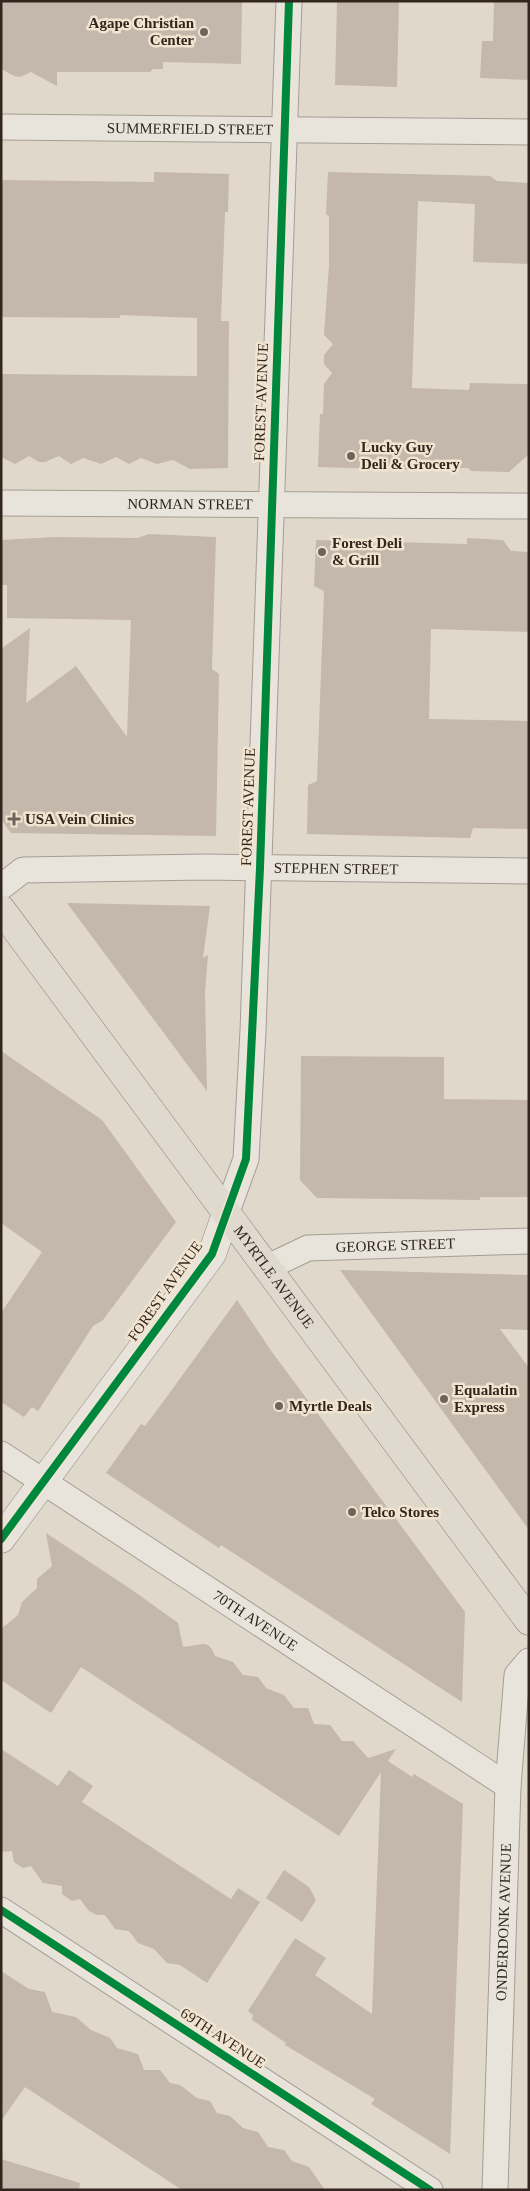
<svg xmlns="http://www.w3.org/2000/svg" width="530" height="2191" font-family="Georgia,serif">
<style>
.building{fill:#c4b7ac}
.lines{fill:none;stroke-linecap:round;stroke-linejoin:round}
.street-casing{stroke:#a59d94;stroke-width:27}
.secondary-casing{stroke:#958d84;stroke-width:29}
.primary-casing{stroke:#8b837b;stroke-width:29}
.street{stroke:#e8e4dc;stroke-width:25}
.secondary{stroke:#e8e4dc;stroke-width:28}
.primary{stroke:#e0d9ce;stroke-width:28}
.cycleway-casing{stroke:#f1e5d1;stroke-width:11}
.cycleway{stroke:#00873e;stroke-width:8}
.poi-dot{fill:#6f645b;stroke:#f1e5d1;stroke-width:2}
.labels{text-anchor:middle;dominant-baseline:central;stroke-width:5;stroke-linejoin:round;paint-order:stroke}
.poi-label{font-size:15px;font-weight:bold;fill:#32261e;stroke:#f1e5d1;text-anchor:start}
.street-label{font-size:15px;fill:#32261e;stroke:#f1e5d1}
</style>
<rect width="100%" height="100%" fill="#e0d8cb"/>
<!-- building -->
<g class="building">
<polygon points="1,1 242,1 241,64 163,62 163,69 153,69 150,72 57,72 57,86 31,72 20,77 14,76 1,69"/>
<polygon points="337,1 399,1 397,87 335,85"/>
<polygon points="494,1 529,1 529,80 480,78 482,41 493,41"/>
<polygon points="154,172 229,174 228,212 225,212 221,321 229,321 228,468 190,469 173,460 157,464 141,458 129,464 116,457 101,464 83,458 71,464 59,456 45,462 39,462 29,456 15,464 1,457 1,374 197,376 197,318 120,315 120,318 1,317 1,180 154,182"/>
<polygon points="328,172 490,176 497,181 529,183 529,264 473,262 475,204 418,201 412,388 469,390 470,383 529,384 529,454 509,472 471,471 468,468 410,467 410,470 318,467 320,414 323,414 324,384 332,373 324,364 324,355 333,344 324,335 329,266 329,217 326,214"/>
<polygon points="149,534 216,537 212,669 219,674 216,836 11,833 1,819 1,649 30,628 26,703 76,666 127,737 131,620 7,618 7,585 1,585 1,540 55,537 138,538"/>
<polygon points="467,538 503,540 511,551 529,552 529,632 431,629 429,719 529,721 529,829 473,828 470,838 307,834 308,785 317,781 324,591 314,586 316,540 467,544"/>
<polygon points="67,903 210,906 203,958 208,955 205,993 207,1091"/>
<polygon points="1,1051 102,1120 176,1222 103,1320 93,1326 38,1411 32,1407 24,1417 1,1402 1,1313 42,1252 1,1223"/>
<polygon points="301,1056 444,1057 444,1099 529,1100 529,1197 480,1197 480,1200 317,1198 300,1180"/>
<polygon points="340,1270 529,1275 529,1330 500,1329 529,1368 529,1530"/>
<polygon points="237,1300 272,1352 465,1612 462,1702 221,1545 219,1548 106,1473 141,1424 145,1426 163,1402"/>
<polygon points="46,1533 135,1592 178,1623 183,1647 203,1644 208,1645 212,1649 215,1656 233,1662 243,1675 258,1677 266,1688 284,1695 294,1708 308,1708 314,1724 330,1725 342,1741 353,1741 368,1758 396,1749 388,1761 412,1777 414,1774 463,1804 450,2154 371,2104 375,2099 285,2045 286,2043 252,2020 253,2015 248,2011 295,1938 326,1958 315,1975 372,2014 381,1772 339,1836 81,1667 51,1713 1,1680 1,1629 18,1615 22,1602 37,1588 37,1579 52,1566"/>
<polygon points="1,1749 58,1786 69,1770 93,1786 82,1802 231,1899 238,1888 260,1902 207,1983 180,1965 167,1963 154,1949 138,1943 129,1931 115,1929 105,1915 97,1915 89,1911 80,1899 72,1901 62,1894 62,1886 43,1883 31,1866 23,1868 14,1862 12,1851 1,1852"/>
<polygon points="284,1870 309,1887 316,1900 302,1922 266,1898"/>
<polygon points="1,1971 29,1989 45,1992 52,2012 76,2017 91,2030 110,2038 117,2048 138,2054 144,2070 160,2070 170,2083 180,2085 197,2098 210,2101 217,2113 230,2116 243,2128 258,2132 268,2147 284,2150 292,2161 309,2167 325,2190 182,2190 25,2087 1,2121"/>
<polygon points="1,2159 80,2183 79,2190 1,2190"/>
</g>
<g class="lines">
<defs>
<g id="street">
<path id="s1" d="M1,127L529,132"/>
<path id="s2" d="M1,503L529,506"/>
<path id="s3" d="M1,887L23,870L204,867L529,871"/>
<polyline points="226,1214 246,1159 253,1031 289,1"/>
<path id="s4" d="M266,1268L308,1248L529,1241"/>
<path id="s5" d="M1,1454L508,1786"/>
<polyline points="1,1910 430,2190"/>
<path id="s6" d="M495,2190L508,1786L517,1675L529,1661"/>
</g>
<polyline id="secondary" points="1,1539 212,1254 226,1214"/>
<g id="primary">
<path id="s7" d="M1,909L529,1621"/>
</g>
</defs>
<!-- street casing -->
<use href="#street" class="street-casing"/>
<!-- secondary casing -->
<use href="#secondary" class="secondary-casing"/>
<!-- primary casing -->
<use href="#primary" class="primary-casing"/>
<!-- street -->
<use href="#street" class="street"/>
<!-- secondary -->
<use href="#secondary" class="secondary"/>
<!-- primary -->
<use href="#primary" class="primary"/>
<defs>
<g id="cycleway">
<polyline points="1,1539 212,1254 246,1159 260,868 289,1"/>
<polyline points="1,1910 430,2190"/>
</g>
</defs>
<!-- cycleway casing -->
<use href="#cycleway" class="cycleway-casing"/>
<!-- cycleway -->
<use href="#cycleway" class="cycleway"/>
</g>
<!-- markers -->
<g class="poi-dot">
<circle cx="204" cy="32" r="5"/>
<circle cx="351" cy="456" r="5"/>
<circle cx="322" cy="552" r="5"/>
<path d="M11.5 811.5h5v5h5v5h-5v5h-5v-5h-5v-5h5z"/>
<circle cx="444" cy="1399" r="5"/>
<circle cx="279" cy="1406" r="5"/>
<circle cx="352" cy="1512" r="5"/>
</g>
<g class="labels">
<!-- poi labels -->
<g class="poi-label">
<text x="194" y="23" text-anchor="end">Agape Christian<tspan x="194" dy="17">Center</tspan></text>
<text x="361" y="447">Lucky Guy<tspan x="361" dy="17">Deli &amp; Grocery</tspan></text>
<text x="332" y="543">Forest Deli<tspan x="332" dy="17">&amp; Grill</tspan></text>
<text x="25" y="819">USA Vein Clinics</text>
<text x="454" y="1390">Equalatin<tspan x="454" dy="17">Express</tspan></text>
<text x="289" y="1406">Myrtle Deals</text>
<text x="362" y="1512">Telco Stores</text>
</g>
<!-- street labels -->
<g class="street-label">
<text stroke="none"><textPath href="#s1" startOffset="189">SUMMERFIELD STREET</textPath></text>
<text transform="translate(261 402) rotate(-88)">FOREST AVENUE</text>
<text stroke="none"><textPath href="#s2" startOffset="189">NORMAN STREET</textPath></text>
<text transform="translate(248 807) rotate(-88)">FOREST AVENUE</text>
<text stroke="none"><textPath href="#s3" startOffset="341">STEPHEN STREET</textPath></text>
<text stroke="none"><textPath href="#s4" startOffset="134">GEORGE STREET</textPath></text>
<text stroke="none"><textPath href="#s7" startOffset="458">MYRTLE AVENUE</textPath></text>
<text transform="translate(165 1291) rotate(-55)">FOREST AVENUE</text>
<text stroke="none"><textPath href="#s5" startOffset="304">70TH AVENUE</textPath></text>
<text stroke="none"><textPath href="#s6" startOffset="268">ONDERDONK AVENUE</textPath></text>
<text transform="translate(223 2038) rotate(33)">69TH AVENUE</text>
</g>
</g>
<!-- border -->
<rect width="530" height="2191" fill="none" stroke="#32261e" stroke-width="5"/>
</svg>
